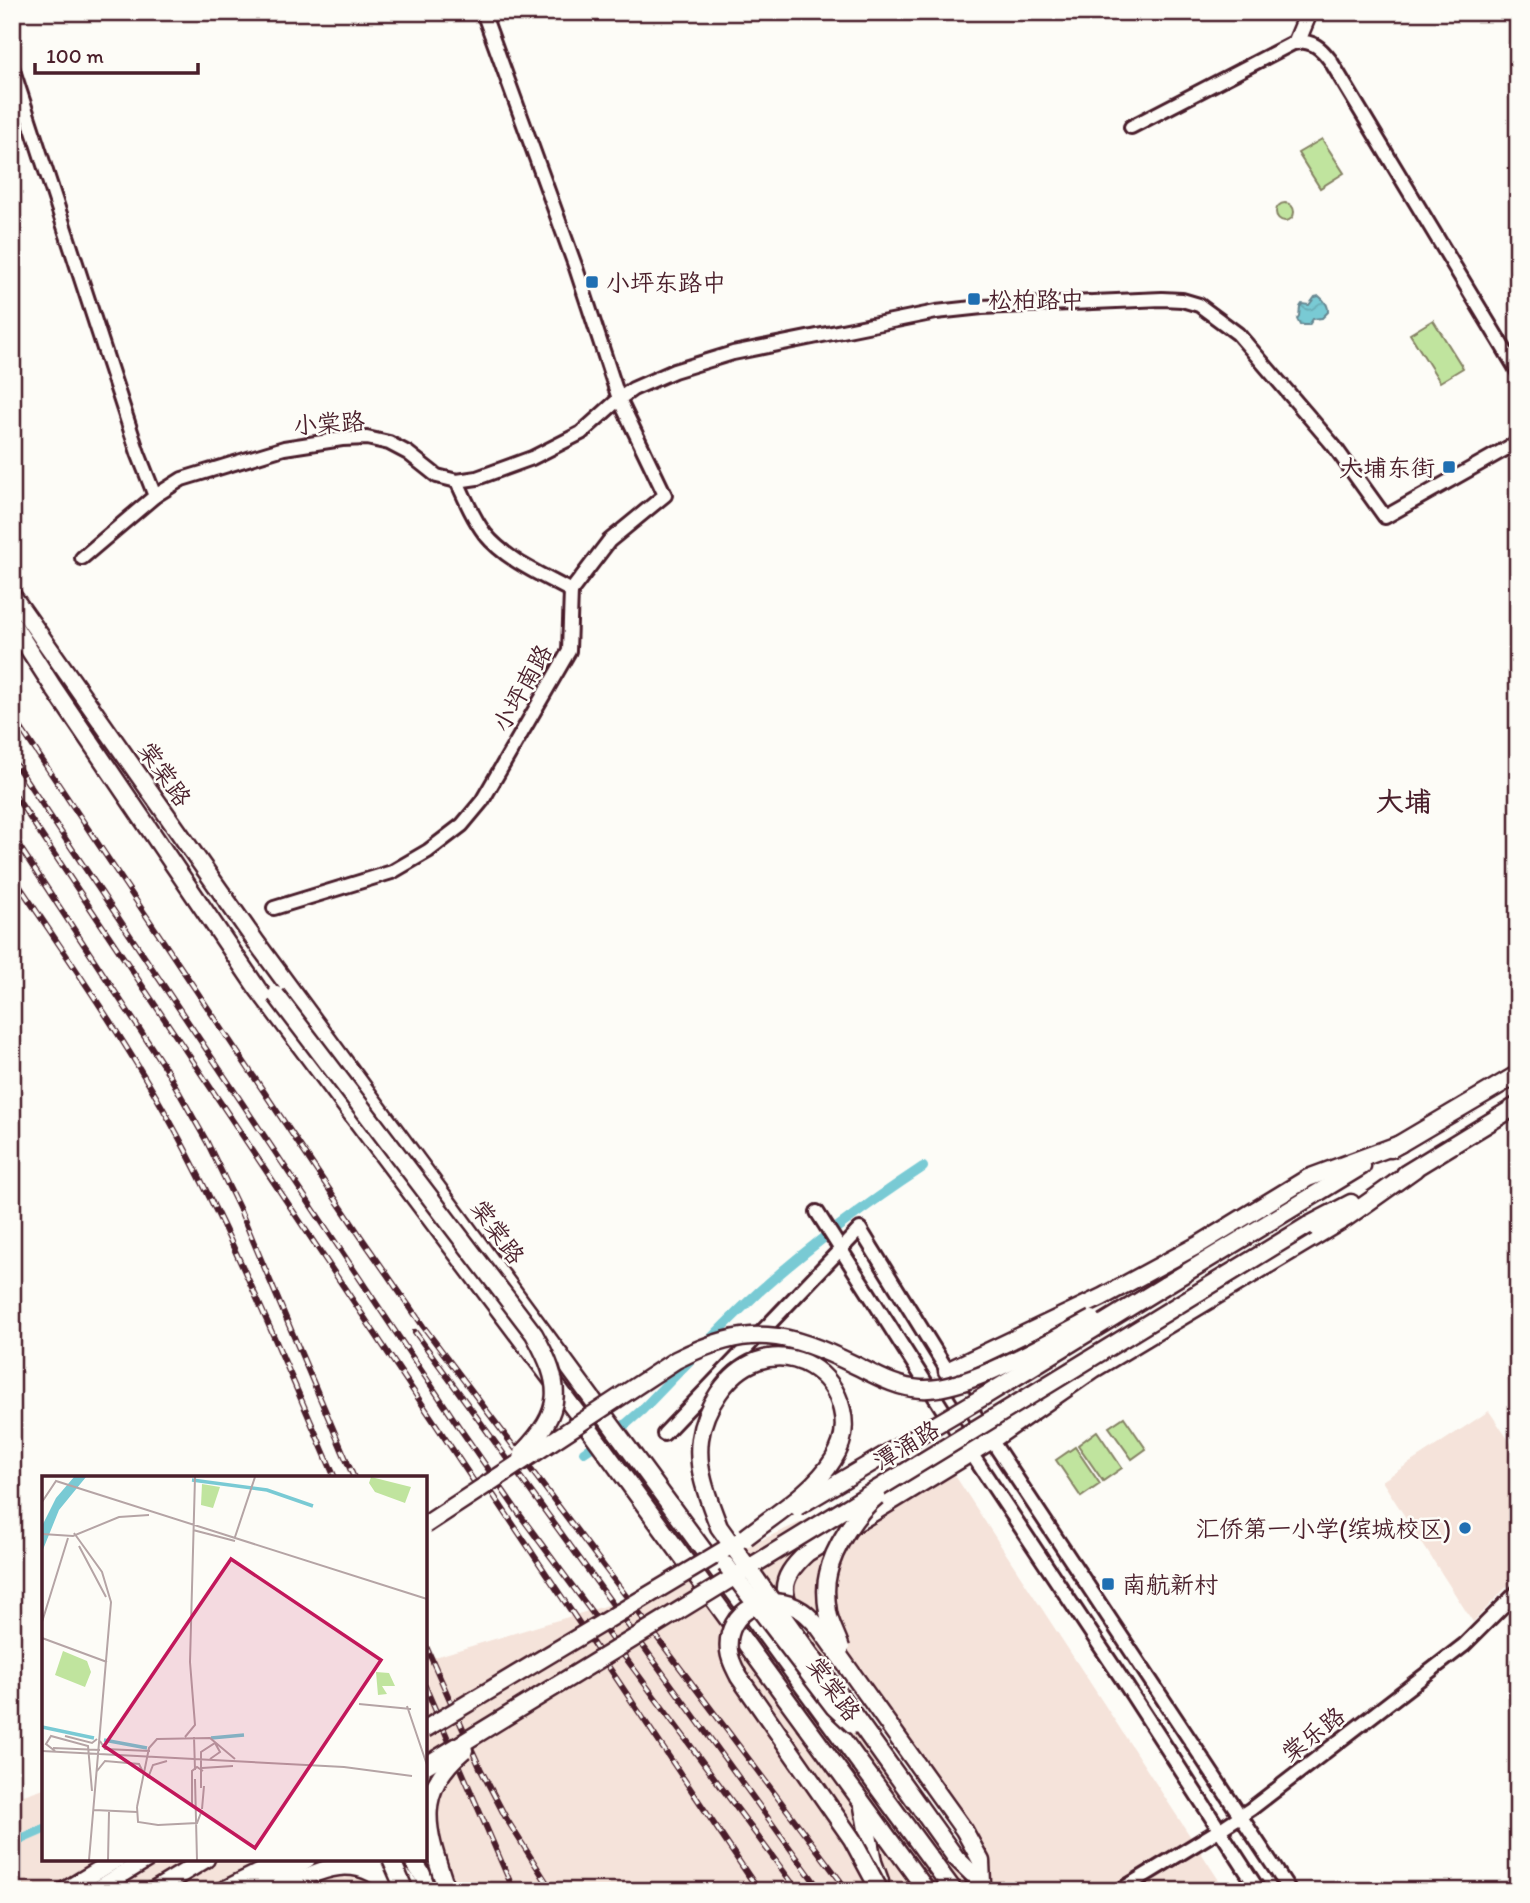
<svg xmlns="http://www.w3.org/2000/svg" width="1530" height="1903" font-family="Itim,'LXGW WenKai TC',sans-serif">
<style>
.built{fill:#f5e3da}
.grass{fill:url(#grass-tufts);stroke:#858264;stroke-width:2}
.pitch{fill:#c0e49e;stroke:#858264;stroke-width:2}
.water{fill:url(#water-waves);stroke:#668690;stroke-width:2}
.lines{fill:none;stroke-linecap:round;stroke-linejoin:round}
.canal{stroke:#79cad4;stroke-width:10}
.street-casing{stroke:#4a1f2b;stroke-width:18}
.secondary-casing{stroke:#4a1f2b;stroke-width:21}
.street{stroke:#fdfcf7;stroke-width:12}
.secondary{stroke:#fdfcf7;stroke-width:16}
.rail-casing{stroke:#4a1f2b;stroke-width:6}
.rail{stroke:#fdfcf7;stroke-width:3.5;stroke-dasharray:10;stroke-linecap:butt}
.secondary-bridge-casing{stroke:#4a1f2b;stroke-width:21;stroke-linecap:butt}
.secondary-bridge{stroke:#fdfcf7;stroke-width:16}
.poi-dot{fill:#1f6fb2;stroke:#fdfcf7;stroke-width:2.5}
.labels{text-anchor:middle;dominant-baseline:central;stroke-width:5;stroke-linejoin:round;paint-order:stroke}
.poi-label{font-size:24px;fill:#4a1f2b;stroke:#fdfcf7;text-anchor:start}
.street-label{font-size:24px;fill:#4a1f2b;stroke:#fdfcf7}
.quarter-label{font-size:28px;font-weight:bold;fill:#4a1f2b;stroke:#fdfcf7}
.inset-river{fill:none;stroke:#79cad4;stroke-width:3.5}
.inset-road{fill:none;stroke:#b5a4a5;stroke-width:2}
.view{fill:#c2185b;fill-opacity:0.15;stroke:#c2185b;stroke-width:3.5}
.inset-edge{fill:none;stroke:#4a1f2b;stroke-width:3.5}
</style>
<defs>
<pattern id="grass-tufts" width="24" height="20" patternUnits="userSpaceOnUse" patternTransform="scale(1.75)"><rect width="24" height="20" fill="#c0e49e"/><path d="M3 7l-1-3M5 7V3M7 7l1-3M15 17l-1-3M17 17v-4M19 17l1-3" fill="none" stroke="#a6c388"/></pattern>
<pattern id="water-waves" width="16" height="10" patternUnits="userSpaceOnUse" patternTransform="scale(1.75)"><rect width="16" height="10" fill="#79cad4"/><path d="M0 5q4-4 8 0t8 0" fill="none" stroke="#6aadb6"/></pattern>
</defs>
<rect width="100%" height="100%" fill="#fdfcf7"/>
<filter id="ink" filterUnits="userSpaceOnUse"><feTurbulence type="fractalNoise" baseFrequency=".0143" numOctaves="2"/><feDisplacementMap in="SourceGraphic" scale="14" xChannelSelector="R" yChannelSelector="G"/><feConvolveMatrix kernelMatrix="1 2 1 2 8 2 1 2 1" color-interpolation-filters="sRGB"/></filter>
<g filter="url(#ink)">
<!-- built -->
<g class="built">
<polygon points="1489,1411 1518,1454 1518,1575 1473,1622 1382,1481"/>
<polygon points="943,1457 1226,1891 12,1891 12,1799 44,1788 44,1859 425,1859 425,1660 641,1595"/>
</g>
<!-- grass -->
<circle class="grass" cx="1285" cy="212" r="9"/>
<!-- pitch -->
<g class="pitch">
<polygon points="1322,139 1344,173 1320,188 1298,153"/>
<polygon points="1433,320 1463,368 1440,382 1410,334"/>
<polygon points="1124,1417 1146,1449 1132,1459 1109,1427"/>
<polygon points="1097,1431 1122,1468 1103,1481 1078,1445"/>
<polygon points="1075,1447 1100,1484 1081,1497 1056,1460"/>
</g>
<!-- water -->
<path class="water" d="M1319,296C1324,300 1329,305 1328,312L1322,318L1313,319L1309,325H1300L1297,319L1299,316L1300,307L1302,304L1309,305L1315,297Z"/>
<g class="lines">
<!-- canal -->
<g class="canal">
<path d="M584,1452L626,1424L642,1410C677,1374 711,1337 748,1302C802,1251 861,1208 923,1167"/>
<polyline points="12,1843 44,1829"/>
</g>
<defs>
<g id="street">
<polyline points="12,67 138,453 155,496"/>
<path d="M1131,127L1297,41C1314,42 1320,47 1330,60L1518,372"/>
<path d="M457,481C465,499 473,518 485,534C506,560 542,575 571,591"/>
<polyline points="82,558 155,496 182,479 284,448 342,439 367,438 389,443 408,453 437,476 457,481 477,478 532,458 581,433 619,399 633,389 674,371 733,353 936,312 982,307 1162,299 1182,300 1199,305 1238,334 1334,446 1385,517 1518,442"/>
<polyline points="274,908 392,872 428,851 462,825 482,801 569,651 571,591 609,541 665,495 619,399 576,268 483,12"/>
<polyline points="817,1212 959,1435 1122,1679 1259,1891"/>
<polyline points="664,1434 860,1229 978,1420 1290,1891"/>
<polyline points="1119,1891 1219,1830 1251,1809 1464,1645 1518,1591"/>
</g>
<g id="secondary">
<polyline points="1297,41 1309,12"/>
<polyline points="12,595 256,942 954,1891"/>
<polyline points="12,623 53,687 257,988 589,1429 927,1891"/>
<polyline points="1391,1149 1518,1074"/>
<polyline points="1405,1174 1518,1105"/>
<polyline points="1307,1226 1351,1203"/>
<polyline points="1164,1286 1362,1166"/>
<polyline points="947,1371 1102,1297 1200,1244 1308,1178 1400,1144"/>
<path d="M801,1628C781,1595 776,1581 807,1553L992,1440L1094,1369L1346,1218L1415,1169"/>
<polyline points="831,1670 967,1859 979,1891"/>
<polyline points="863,1807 873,1862 880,1881"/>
<polyline points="412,1859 433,1891"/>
<polyline points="366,1861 405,1878 414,1891"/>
<polyline points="64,1891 117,1859"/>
<polyline points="95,1891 147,1859"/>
<polyline points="153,1891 206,1859"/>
<polyline points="222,1891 286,1859"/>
<polyline points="255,1891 307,1859"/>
<path d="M280,1891C320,1868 358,1850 394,1891"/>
</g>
</defs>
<!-- street casing -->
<use href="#street" class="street-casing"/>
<!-- secondary casing -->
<use href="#secondary" class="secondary-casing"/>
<!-- street -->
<use href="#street" class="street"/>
<!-- secondary -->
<use href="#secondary" class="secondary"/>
<defs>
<g id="rail">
<polyline points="12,715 361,1237 423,1326 848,1891"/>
<polyline points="12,759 459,1427 520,1515 798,1891"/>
<polyline points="12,791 483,1495"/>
<polyline points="12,835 167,1071 207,1142 240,1210 354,1478"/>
<path d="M12,875C72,964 135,1053 185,1149C241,1256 287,1367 335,1478"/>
<polyline points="415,1332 821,1891"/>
<polyline points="482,1478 759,1891"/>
<polyline points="425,1644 481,1770 506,1818 552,1891"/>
<polyline points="425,1686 514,1891"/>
</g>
</defs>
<!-- rail casing -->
<use href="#rail" class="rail-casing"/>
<!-- rail -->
<use href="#rail" class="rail"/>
<defs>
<g id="secondary-bridge">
<path d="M276,995L534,1334C563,1386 564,1410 522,1453"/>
<polyline points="797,1507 983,1397 1164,1286"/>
<path d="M425,1525L676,1360C749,1323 786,1331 857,1366C877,1376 898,1388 921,1389C967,1392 1050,1341 1092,1319"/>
<path d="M746,1537C774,1515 814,1491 833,1460C843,1445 846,1427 842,1410C833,1371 795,1348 757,1361C727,1372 704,1409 700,1439C696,1470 708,1498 719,1527L956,1858L982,1883"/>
<polyline points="726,1565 834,1707 853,1725"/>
<path d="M841,1648C837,1636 830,1624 828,1612C826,1600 825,1586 828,1574C833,1548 857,1512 877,1496"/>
<polyline points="425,1729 739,1541"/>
<polyline points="425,1766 1307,1226"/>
<polyline points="391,1859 405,1891"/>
<path d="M447,1891C428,1833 411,1795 464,1750"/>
<path d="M880,1891L852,1839L739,1677C735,1669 730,1661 729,1651C724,1610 770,1589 802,1611C808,1615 813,1621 818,1626L964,1830L981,1861L982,1883"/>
</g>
</defs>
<!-- secondary-bridge casing -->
<use href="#secondary-bridge" class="secondary-bridge-casing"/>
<!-- secondary-bridge -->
<use href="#secondary-bridge" class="secondary-bridge"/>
</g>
</g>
<!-- markers -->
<g class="poi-dot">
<rect x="585" y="275" width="14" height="14" rx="3.5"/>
<rect x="967" y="292" width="14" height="14" rx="3.5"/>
<rect x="1442" y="460" width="14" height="14" rx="3.5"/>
<circle cx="1465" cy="1528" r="7"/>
<rect x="1101" y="1577" width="14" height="14" rx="3.5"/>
</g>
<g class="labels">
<!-- poi labels -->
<g class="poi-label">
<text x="606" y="282">小坪东路中</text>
<text x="988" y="299">松柏路中</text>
<text x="1435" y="467" text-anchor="end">大埔东街</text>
<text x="1451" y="1528" text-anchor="end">汇侨第一小学(缤城校区)</text>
<text x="1122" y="1584">南航新村</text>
</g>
<!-- street labels -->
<g class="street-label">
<text transform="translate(329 423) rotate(-4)">小棠路</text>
<text transform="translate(522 688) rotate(-61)">小坪南路</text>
<text transform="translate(165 774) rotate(55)">棠棠路</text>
<text transform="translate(498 1232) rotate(54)">棠棠路</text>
<text transform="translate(906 1445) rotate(-31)">潭涌路</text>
<text transform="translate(834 1689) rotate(54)">棠棠路</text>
<text transform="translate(1313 1734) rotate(-38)">棠乐路</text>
</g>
<!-- quarter labels -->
<g class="quarter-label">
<text x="1404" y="801">大埔</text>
</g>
</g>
<!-- overview -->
<g transform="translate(42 1476)">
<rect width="385" height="385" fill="#fdfcf7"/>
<path d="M334,196L347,197L353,210H340L345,218L336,219Z" fill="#c0e49e"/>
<path d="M329,1L369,11L363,27L333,16L327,7ZM160,8L178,11L171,32L159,29ZM21,175L45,185L49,196L43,211L13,199Z" fill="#c0e49e"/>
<path d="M32,1H44L17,34L0,76V50L14,22Z" fill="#79cad4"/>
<path class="inset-river" d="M150,4L225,14L271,30M0,251L52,262M169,262L202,259M62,264L105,272"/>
<path class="inset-road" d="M0,26L14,5L385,123M151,54L193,65M32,57L60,96L69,126L47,384M0,58L31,60L77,41L107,39M193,61L213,1M37,70L64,121M0,146L26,62M0,162L65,186M148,186L153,1M317,228L369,233M365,230L385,289M23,260L50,267L55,263M143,261L153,249L148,186M152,261L153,294M58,265L63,273L108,275M11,272L58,274M0,275L302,291L370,300M13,275L4,268L9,260L46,270L50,315M160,292L191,290M55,295L63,285L97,288L102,298M106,302L111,289L125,285M153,303L155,384M159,312V276L173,267L178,276L168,283M150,329V295L155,291L161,295M95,331L96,346L116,349L155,347L160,334M95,331L107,272L115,263L168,262L193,283M160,333L162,310M52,334L95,336M66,384L67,336"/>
<path class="view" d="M189,83L339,184L213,372L62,270Z"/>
<rect width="385" height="385" class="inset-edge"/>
</g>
<!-- margin -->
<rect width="1530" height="1903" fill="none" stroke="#fdfcf7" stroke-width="42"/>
<rect x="21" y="21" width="1488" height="1861" fill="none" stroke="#4a1f2b" stroke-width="2.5" filter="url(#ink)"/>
<!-- scale -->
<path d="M35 63v10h163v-10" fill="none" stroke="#4a1f2b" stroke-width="3.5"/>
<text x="46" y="63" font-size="21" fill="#4a1f2b" stroke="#fdfcf7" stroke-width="5" paint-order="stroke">100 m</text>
</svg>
